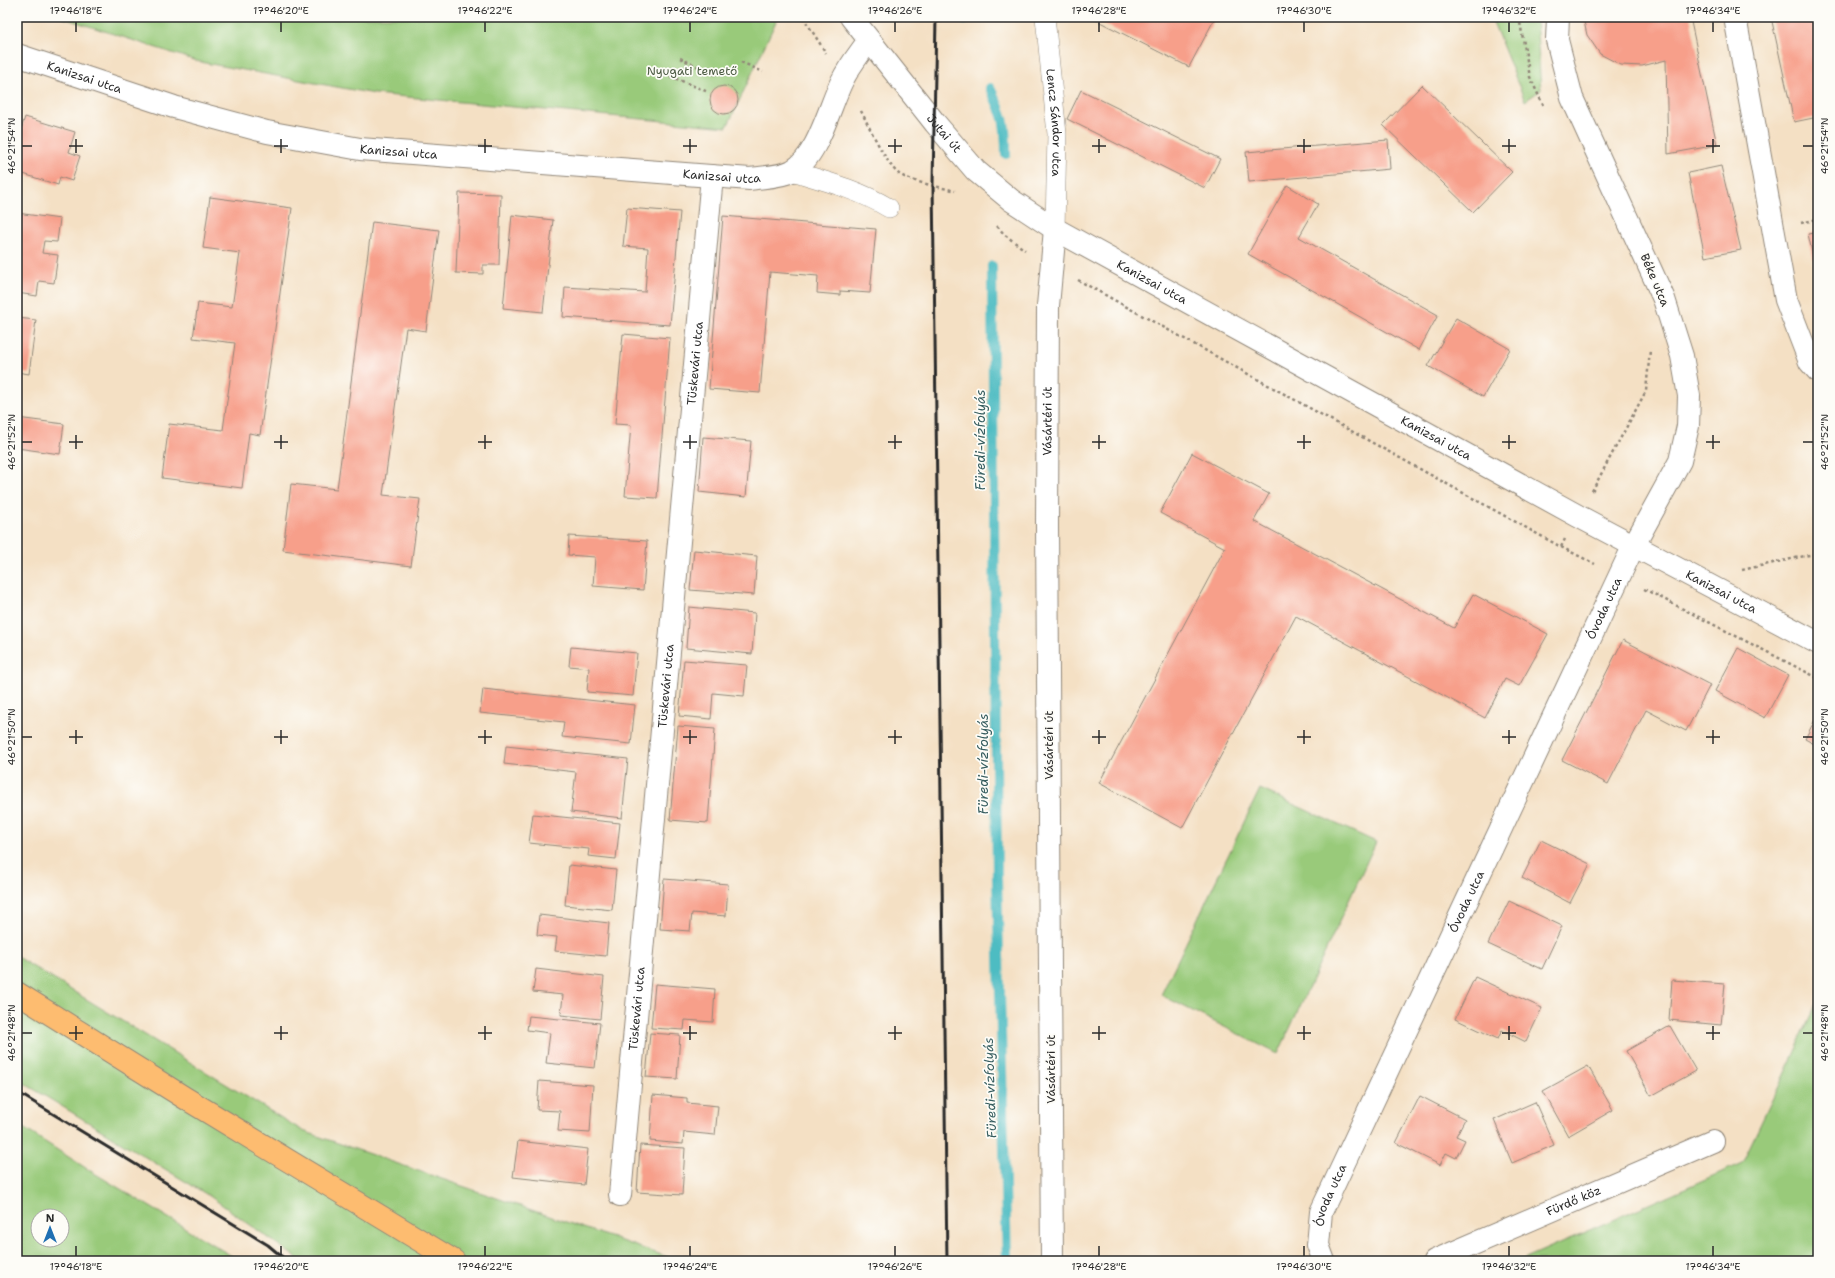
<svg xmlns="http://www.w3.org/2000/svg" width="1835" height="1278" font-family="'Shantell Sans',sans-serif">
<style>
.green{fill:#99ca7a;stroke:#627a52;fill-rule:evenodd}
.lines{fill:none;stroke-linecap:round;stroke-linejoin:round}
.stream{stroke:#4dbcc2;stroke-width:10}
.building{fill:#f79f8a}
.service-casing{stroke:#908678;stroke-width:20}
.minor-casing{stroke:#908678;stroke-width:24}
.tertiary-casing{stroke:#908678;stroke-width:24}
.primary-casing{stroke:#908678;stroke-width:24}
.path{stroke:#908678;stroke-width:2.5;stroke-dasharray:3 3;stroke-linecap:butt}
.service{stroke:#fff;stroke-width:19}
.minor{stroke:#fff;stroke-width:22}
.tertiary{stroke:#fff;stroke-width:22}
.primary{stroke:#fdbc70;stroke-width:22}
.rail{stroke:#2b2b2b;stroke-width:3}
.ticks{fill:none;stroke:#2b2b2b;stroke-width:1.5}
.labels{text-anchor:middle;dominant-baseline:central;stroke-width:3.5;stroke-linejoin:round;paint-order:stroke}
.park-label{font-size:12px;fill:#4c5b43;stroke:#fdfcf7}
.street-label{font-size:12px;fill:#2b2b2b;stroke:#fdfcf7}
.water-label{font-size:13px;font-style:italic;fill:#375e60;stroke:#fdfcf7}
.neatline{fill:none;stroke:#2b2b2b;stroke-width:1.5}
.ticks-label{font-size:10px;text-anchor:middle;fill:#2b2b2b}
</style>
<rect width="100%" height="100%" fill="#fdfcf7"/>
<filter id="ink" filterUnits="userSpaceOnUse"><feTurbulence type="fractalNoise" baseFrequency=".025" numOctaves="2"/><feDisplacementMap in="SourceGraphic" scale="8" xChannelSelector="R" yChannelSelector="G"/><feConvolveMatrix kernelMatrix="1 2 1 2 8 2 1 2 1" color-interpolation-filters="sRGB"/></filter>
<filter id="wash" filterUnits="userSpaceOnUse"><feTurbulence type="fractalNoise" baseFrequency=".012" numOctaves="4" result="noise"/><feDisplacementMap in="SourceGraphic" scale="16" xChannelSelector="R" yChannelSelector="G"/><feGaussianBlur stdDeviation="0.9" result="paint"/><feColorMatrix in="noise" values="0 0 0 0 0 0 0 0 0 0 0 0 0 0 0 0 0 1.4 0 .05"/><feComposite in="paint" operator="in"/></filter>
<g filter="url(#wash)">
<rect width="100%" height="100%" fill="#f4e0c4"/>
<!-- green -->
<g class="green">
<polygon points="61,17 778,17 727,127 375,94 200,62"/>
<polygon points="1491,17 1536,17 1541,90 1525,101"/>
<polygon points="1260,789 1376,842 1278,1054 1161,995"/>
<polygon points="17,957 303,1131 679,1261 301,1261 211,1197 17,1079"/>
<polygon points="1818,1003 1818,1261 1519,1261 1742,1163"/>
<path d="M17,1124L89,1170L240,1261H17ZM38,1216H62V1240H38Z"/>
</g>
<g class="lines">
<!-- stream -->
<g class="stream">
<polyline points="965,17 965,20"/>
<path d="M990,88C1004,116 1006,122 1006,154"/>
<polyline points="992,266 997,878 1007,1261"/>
</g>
</g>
<g id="blocks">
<!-- building -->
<g class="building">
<polygon points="1090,17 1212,17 1215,18 1189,67"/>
<polygon points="1583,17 1690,17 1717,145 1668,154 1666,60 1642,66 1621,65 1600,54 1587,35"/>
<polygon points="1771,17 1818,17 1818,117 1794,122"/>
<polygon points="1422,85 1512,172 1473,212 1383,125"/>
<circle cx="724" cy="100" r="14"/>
<polygon points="1081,90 1220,159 1205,188 1067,119"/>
<polygon points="25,117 75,132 69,152 80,156 72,181 60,177 58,185 17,172 17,142"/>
<polygon points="1388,140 1390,169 1249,182 1246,152"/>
<polygon points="1721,166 1741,250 1705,257 1688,173"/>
<polygon points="1287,185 1318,204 1299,237 1438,315 1419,350 1248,254"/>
<polygon points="459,193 501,194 499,265 483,265 483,274 456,273"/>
<polygon points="210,197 292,208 260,435 249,433 242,488 162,478 169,424 223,430 235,343 193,338 198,303 232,307 240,253 203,248"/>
<polygon points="627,208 680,212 670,325 563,317 565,287 645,292 648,248 623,246"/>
<polygon points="17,213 60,219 57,242 44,241 42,253 58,255 54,283 39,281 37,296 17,293"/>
<polygon points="512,215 553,220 543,312 503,308"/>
<polygon points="723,216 876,229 870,293 840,291 840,295 817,293 818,276 770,272 760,393 709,389"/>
<polygon points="372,222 439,230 426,331 406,328 383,495 420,499 411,566 283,550 291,484 337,489"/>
<polygon points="1818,232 1818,274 1817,274 1808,234"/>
<polygon points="17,318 36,320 29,374 17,372"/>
<polygon points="1456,318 1510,349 1483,397 1428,366"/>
<polygon points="623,334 670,338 657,498 625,496 631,425 615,424"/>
<polygon points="17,418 64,424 60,454 17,448"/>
<polygon points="703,437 751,441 746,497 699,492"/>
<polygon points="1192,453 1269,494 1254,521 1454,628 1473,594 1548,634 1519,686 1505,679 1485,718 1296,616 1182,828 1099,783 1225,548 1160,513"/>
<polygon points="569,536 647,541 643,590 593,586 595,557 568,555"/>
<polygon points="694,550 757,556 754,595 690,590"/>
<polygon points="689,607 755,613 752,654 686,648"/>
<polygon points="1623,640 1710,685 1686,731 1646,710 1608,784 1562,760"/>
<polygon points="571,647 637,653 633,696 587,692 589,668 569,666"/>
<polygon points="1738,648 1788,675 1765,718 1715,691"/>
<polygon points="684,660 747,665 744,696 713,693 711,719 679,716"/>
<polygon points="483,689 635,705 631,744 562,737 564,722 480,713"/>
<polygon points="1818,714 1818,746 1805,739"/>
<polygon points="678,726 715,729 708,823 670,820"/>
<polygon points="506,746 628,759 622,818 571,812 576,772 504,764"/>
<polygon points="533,814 620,823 616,859 588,856 589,849 529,843"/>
<polygon points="1541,840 1590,864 1570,903 1522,878"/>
<polygon points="569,865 616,870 612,910 565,905"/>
<polygon points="664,879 728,884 726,916 692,913 690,931 660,929"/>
<polygon points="1509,901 1562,926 1542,969 1488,944"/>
<polygon points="539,915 609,923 606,956 555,951 557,937 537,935"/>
<polygon points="536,969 604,977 600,1019 561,1015 563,995 533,992"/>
<polygon points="1475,977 1542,1008 1526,1042 1502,1030 1498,1039 1455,1019"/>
<polygon points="1672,980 1725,984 1721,1025 1669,1020"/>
<polygon points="655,984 715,989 713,1022 685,1020 684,1030 651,1028"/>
<polygon points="529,1016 600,1023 595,1068 546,1063 550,1033 527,1030"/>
<polygon points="1670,1026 1696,1071 1651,1096 1626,1051"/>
<polygon points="650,1033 680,1035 677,1079 646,1077"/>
<polygon points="1588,1066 1613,1110 1568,1136 1543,1091"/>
<polygon points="539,1081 593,1085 590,1133 558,1131 560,1111 537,1110"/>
<polygon points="653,1095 687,1098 687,1103 718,1106 715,1135 684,1132 683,1144 650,1141"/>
<polygon points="1420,1096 1465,1119 1456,1136 1465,1140 1456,1158 1446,1153 1440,1165 1396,1143"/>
<polygon points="1535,1102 1554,1145 1512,1163 1494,1120"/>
<polygon points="518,1141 588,1149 584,1185 513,1177"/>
<polygon points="640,1145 685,1148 682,1195 637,1192"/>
</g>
</g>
</g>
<g filter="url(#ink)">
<use href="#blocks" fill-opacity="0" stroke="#908678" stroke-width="1"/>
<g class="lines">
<defs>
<g id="service">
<path id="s1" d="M1045,17L1057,134L1055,229"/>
<path d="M792,171C825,181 859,190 889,208"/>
</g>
<g id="minor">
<polyline points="1735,17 1786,300 1810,362 1818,371"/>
<path id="s2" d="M17,55L174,107L267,132L360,149L750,179C763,177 780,177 792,171C818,157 829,107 842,81C849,66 860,53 869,40"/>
<path id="s3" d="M620,1195L712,176"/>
<path id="s4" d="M1324,1261L1318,1245L1321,1212L1634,545L1680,461L1688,426L1689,396L1682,356L1664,299L1572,98L1557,40L1558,17"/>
<path id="s5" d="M1434,1261L1713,1141"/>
</g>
<g id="tertiary">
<path id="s6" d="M851,17L935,123L976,171L1011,200L1055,229L1578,516L1818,643"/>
<path id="s7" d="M1052,1261L1047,526L1048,306L1055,229"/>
</g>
<polyline id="primary" points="17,993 185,1098 454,1261"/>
</defs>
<!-- service casing -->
<use href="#service" class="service-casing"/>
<!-- minor casing -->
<use href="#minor" class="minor-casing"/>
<!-- tertiary casing -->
<use href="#tertiary" class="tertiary-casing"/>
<!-- primary casing -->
<use href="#primary" class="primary-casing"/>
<!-- path -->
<g class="path">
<polyline points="803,17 826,53"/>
<polyline points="1519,17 1530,77 1543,105"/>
<polyline points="680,58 716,75"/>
<polyline points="741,62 763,72"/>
<polyline points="670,76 708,92"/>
<path d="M861,111C869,126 886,164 899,174C911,182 941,187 955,191"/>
<polyline points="1801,223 1818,219"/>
<polyline points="997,226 1005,235 1025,250"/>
<polyline points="1078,280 1561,547 1565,539"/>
<polyline points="1592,491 1646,391 1650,350"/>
<polyline points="1561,547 1595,564"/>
<polyline points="1742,570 1818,553"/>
<polyline points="1644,589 1818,678"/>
</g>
<!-- service -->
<use href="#service" class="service"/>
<!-- minor -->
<use href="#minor" class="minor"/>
<!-- tertiary -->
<use href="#tertiary" class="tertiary"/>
<!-- primary -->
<use href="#primary" class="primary"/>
<!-- rail -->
<g class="rail">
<polyline points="936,17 933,184 947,1261"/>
<polyline points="17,1092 268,1245 287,1261"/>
</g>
</g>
</g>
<!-- ticks -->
<path class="ticks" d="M76,22V32M281,22V32M485,22V32M690,22V32M895,22V32M1099,22V32M1304,22V32M1509,22V32M1713,22V32M76,139V153M281,139V153M485,139V153M690,139V153M895,139V153M1099,139V153M1304,139V153M1509,139V153M1713,139V153M22,146H32M69,146H83M274,146H288M478,146H492M683,146H697M888,146H902M1092,146H1106M1297,146H1311M1502,146H1516M1706,146H1720M1803,146H1813M76,435V449M281,435V449M485,435V449M690,435V449M895,435V449M1099,435V449M1304,435V449M1509,435V449M1713,435V449M22,442H32M69,442H83M274,442H288M478,442H492M683,442H697M888,442H902M1092,442H1106M1297,442H1311M1502,442H1516M1706,442H1720M1803,442H1813M76,730V744M281,730V744M485,730V744M690,730V744M895,730V744M1099,730V744M1304,730V744M1509,730V744M1713,730V744M22,737H32M69,737H83M274,737H288M478,737H492M683,737H697M888,737H902M1092,737H1106M1297,737H1311M1502,737H1516M1706,737H1720M1803,737H1813M76,1026V1040M281,1026V1040M485,1026V1040M690,1026V1040M895,1026V1040M1099,1026V1040M1304,1026V1040M1509,1026V1040M1713,1026V1040M22,1033H32M69,1033H83M274,1033H288M478,1033H492M683,1033H697M888,1033H902M1092,1033H1106M1297,1033H1311M1502,1033H1516M1706,1033H1720M1803,1033H1813M76,1246V1256M281,1246V1256M485,1246V1256M690,1246V1256M895,1246V1256M1099,1246V1256M1304,1246V1256M1509,1246V1256M1713,1246V1256"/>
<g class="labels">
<!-- park labels -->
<g class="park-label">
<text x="692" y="71">Nyugati temető</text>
</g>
<!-- street labels -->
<g class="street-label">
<text stroke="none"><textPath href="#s2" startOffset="71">Kanizsai utca</textPath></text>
<text stroke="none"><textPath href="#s1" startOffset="106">Lencz Sándor utca</textPath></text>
<text stroke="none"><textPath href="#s6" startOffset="149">Jutai út</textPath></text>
<text stroke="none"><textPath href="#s2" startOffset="395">Kanizsai utca</textPath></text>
<text stroke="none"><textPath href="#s2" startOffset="719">Kanizsai utca</textPath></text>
<text transform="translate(1655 280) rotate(67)">Béke utca</text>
<text stroke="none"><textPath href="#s6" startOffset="407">Kanizsai utca</textPath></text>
<text stroke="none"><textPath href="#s3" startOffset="835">Tüskevári utca</textPath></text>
<text stroke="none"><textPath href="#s7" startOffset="840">Vásártéri út</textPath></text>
<text stroke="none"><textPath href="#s6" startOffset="731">Kanizsai utca</textPath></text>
<text stroke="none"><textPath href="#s6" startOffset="1055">Kanizsai utca</textPath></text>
<text stroke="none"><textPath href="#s4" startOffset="717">Óvoda utca</textPath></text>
<text stroke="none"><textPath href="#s3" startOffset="511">Tüskevári utca</textPath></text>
<text transform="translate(1049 745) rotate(-90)">Vásártéri út</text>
<text stroke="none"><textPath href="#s4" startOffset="393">Óvoda utca</textPath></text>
<text stroke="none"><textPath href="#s3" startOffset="187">Tüskevári utca</textPath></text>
<text transform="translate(1051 1069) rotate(-90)">Vásártéri út</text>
<text stroke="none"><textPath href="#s4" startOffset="69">Óvoda utca</textPath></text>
<text stroke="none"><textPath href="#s5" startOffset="152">Fürdő köz</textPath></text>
</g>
<!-- water labels -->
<g class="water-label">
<text transform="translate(980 440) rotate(-90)">Füredi-vízfolyás</text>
<text transform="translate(983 764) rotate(-90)">Füredi-vízfolyás</text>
<text transform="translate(990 1088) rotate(-92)">Füredi-vízfolyás</text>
</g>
</g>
<!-- margin -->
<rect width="1835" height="1278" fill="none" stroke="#fdfcf7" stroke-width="44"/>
<!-- north arrow -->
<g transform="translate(50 1228)"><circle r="19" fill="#fdfcf7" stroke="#a9a8a5"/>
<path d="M0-3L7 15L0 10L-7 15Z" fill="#1f6fb2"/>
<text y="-6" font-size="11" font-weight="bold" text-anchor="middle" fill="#2b2b2b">N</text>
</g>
<rect x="22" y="22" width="1791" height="1234" class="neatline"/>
<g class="ticks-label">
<text x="76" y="14">17°46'18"E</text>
<text x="281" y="14">17°46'20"E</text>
<text x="485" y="14">17°46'22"E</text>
<text x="690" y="14">17°46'24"E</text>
<text x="895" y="14">17°46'26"E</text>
<text x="1099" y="14">17°46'28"E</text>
<text x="1304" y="14">17°46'30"E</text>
<text x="1509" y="14">17°46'32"E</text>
<text x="1713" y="14">17°46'34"E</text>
<text transform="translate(11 146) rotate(-90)" y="4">46°21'54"N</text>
<text transform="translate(1824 146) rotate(-90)" y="4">46°21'54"N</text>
<text transform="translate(11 442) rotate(-90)" y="4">46°21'52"N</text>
<text transform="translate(1824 442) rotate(-90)" y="4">46°21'52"N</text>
<text transform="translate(11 737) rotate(-90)" y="4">46°21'50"N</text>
<text transform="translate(1824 737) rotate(-90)" y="4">46°21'50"N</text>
<text transform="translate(11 1033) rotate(-90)" y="4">46°21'48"N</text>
<text transform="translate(1824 1033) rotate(-90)" y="4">46°21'48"N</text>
<text x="76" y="1270">17°46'18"E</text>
<text x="281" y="1270">17°46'20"E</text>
<text x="485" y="1270">17°46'22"E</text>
<text x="690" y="1270">17°46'24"E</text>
<text x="895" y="1270">17°46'26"E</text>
<text x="1099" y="1270">17°46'28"E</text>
<text x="1304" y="1270">17°46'30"E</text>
<text x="1509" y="1270">17°46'32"E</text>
<text x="1713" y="1270">17°46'34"E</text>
</g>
</svg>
